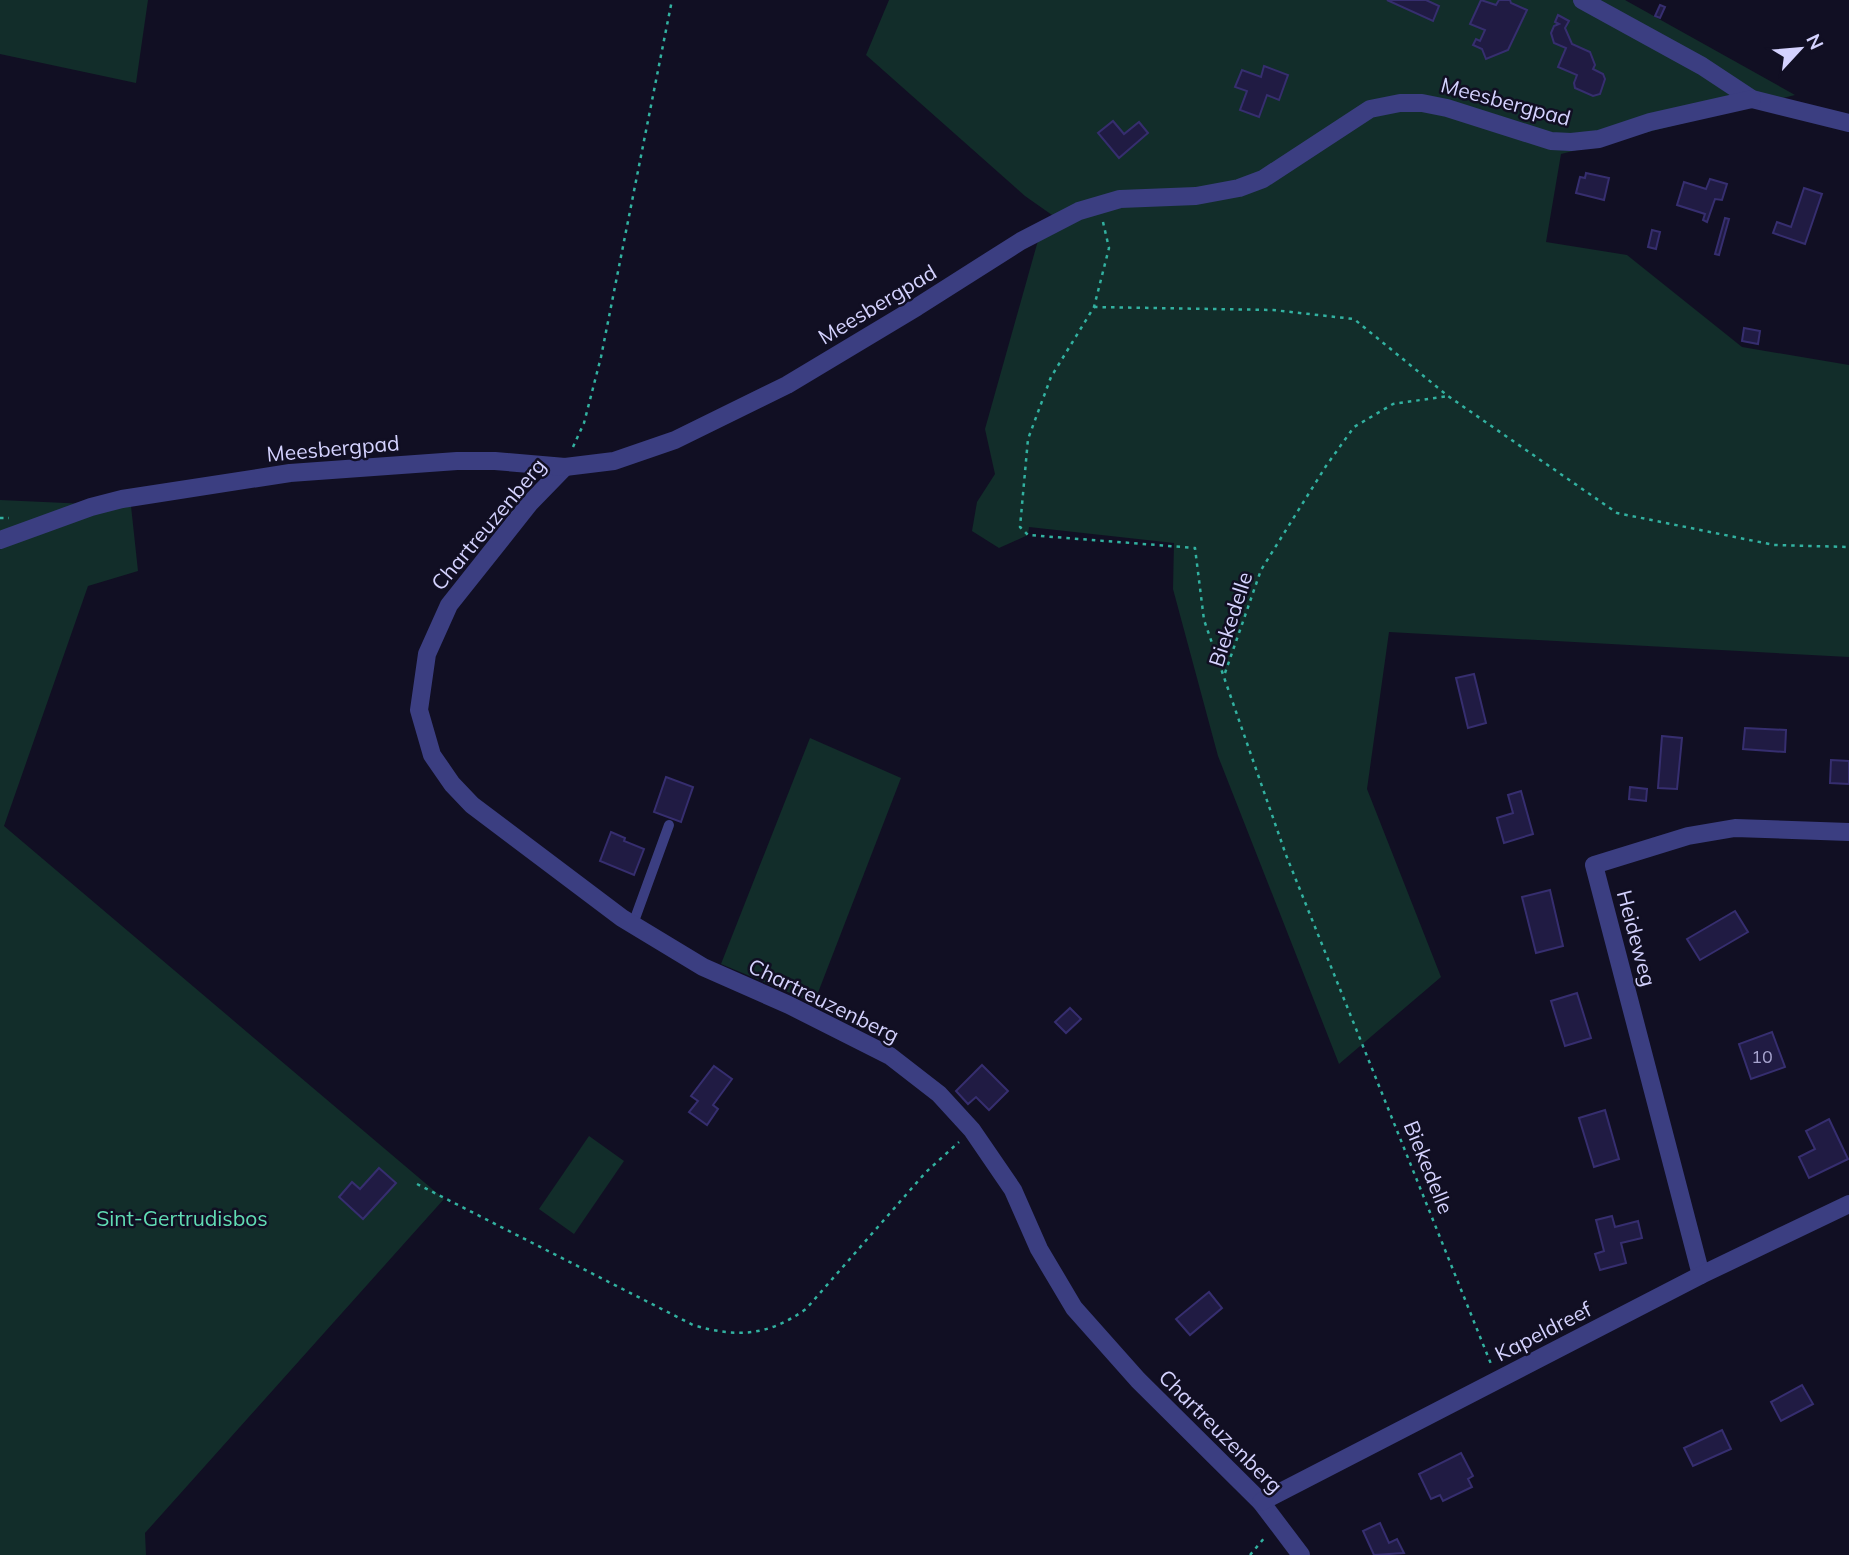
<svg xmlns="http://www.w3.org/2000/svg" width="1849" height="1555" font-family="Mulish,sans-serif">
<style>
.green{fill:#122d2a}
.building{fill:#201b43;stroke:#362e6f;stroke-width:2}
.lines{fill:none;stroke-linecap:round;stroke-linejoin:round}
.path{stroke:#32b1a0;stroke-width:2.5;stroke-dasharray:3.5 5;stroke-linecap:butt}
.service{stroke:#3b3e81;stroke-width:10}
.minor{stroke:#3b3e81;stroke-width:18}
.labels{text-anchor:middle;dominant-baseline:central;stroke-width:5;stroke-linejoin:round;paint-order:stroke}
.number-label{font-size:18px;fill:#a7a4cf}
.street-label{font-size:21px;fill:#d4d2fe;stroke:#110f23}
.park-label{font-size:21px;fill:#60dcb3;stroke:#110f23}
</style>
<rect width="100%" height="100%" fill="#110f23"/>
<!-- green -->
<g class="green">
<polygon points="0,0 148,0 136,83 0,54"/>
<polygon points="889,0 1625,0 1795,95 1561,154 1546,242 1627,255 1742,347 1849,365 1849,657 1389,632 1367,789 1441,977 1339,1064 1218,756 1173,589 1174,543 1029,527 1028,535 999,548 972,531 977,502 995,474 985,429 1037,244 1052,215 1025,196 866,55"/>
<polygon points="0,500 131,506 138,571 88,586 4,826 444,1199 145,1533 146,1555 0,1555"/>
<polygon points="810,738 901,778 814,1003 721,964"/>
<polygon points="589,1136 624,1161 574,1234 539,1209"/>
</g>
<!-- building -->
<g class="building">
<polygon points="1387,0 1426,0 1439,6 1433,21"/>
<polygon points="1481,0 1496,5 1499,0 1510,0 1511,3 1527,10 1508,50 1486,59 1482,49 1473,45 1476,39 1480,41 1485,30 1470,24"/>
<polygon points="1660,5 1665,7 1660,18 1655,16"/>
<polygon points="1558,15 1569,21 1565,28 1572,44 1590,52 1595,65 1593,69 1603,74 1605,79 1600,94 1593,96 1575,88 1574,83 1577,75 1558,67 1566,48 1554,43 1551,33 1554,26 1559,24 1555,22"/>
<polygon points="1264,66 1288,75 1279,100 1267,95 1259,117 1240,110 1247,91 1235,87 1242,70 1261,77"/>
<polygon points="1113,121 1124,134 1139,122 1148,133 1119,158 1098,133"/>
<polygon points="1586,173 1609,178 1604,200 1576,193 1580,177 1585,178"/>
<polygon points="1710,179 1727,184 1722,200 1715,199 1707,222 1703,220 1705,214 1677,205 1684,182 1706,189"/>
<polygon points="1804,188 1822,194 1805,244 1773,233 1777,222 1791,227"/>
<polygon points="1725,218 1729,219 1719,255 1715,254"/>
<polygon points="1652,230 1660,232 1656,249 1648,247"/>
<polygon points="1744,328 1760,331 1758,344 1742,341"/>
<polygon points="1474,674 1486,723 1468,728 1456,678"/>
<polygon points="1745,728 1786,730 1785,752 1743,749"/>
<polygon points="1662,736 1682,738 1677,789 1658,788"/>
<polygon points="1831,760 1849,761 1849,784 1830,783"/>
<polygon points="666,777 693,787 681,822 654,812"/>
<polygon points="1630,787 1647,789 1646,801 1629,799"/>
<polygon points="1521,791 1533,834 1504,843 1497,818 1513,813 1508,795"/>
<polygon points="611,832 625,838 624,841 644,849 634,875 600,861"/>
<polygon points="1550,890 1563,946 1536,953 1522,897"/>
<polygon points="1735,911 1748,932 1700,960 1687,939"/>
<polygon points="1577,993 1591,1038 1565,1046 1551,1001"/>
<polygon points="1070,1008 1081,1019 1066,1033 1055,1022"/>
<polygon points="1772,1032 1785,1067 1751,1079 1739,1044"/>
<polygon points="982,1065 1008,1091 989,1110 976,1097 968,1104 956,1091"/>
<polygon points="714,1066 732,1079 713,1105 718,1109 707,1125 689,1112 698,1101 691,1096"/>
<polygon points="1605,1110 1619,1159 1594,1167 1579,1118"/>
<polygon points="1829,1119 1848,1159 1809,1178 1799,1157 1815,1149 1806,1131"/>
<polygon points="379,1168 396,1183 363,1219 339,1197 352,1182 360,1189"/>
<polygon points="1612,1216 1615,1227 1638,1221 1642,1238 1621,1243 1626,1263 1600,1270 1595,1254 1604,1251 1596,1220"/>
<polygon points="1209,1292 1222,1308 1190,1335 1176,1319"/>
<polygon points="1802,1385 1813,1404 1781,1421 1771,1402"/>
<polygon points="1722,1430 1731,1449 1693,1466 1684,1448"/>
<polygon points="1461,1453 1473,1476 1468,1479 1472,1487 1443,1501 1440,1495 1431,1499 1419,1474"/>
<polygon points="1380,1523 1389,1543 1397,1539 1404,1553 1374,1555 1363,1531"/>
</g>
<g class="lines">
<!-- path -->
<g class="path">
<polyline points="1103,222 1109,248 1094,307 1051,377 1028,439 1020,527 1028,535 1195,548 1204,620 1286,855 1491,1364"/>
<polyline points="1094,307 1273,310 1354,319 1448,396 1617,513 1774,545 1849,547"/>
<polyline points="573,447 584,423 601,357 672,0"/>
<polyline points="0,518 9,518"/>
<polyline points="1225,673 1261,570 1326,466 1354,427 1393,404 1448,396"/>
<path d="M417,1184L693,1325C737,1338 768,1336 806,1309L926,1172L959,1142"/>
<polyline points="1250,1555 1266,1536"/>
</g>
<!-- service -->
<polyline class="service" points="633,924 669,825"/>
<!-- minor -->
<g class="minor">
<polyline points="1582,0 1702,66 1752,99 1849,123"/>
<polyline points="565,467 530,503 449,605 427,654 419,710 432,755 452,784 472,805 622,918 703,967 789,1005 890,1056 939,1094 972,1130 1013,1190 1039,1249 1074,1308 1138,1380 1261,1502 1301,1555"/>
<polyline points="0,540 91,507 122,499 290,473 457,461 495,461 565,467 614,461 675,440 787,385 917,307 1021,241 1079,211 1120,199 1196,196 1239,188 1263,179 1370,109 1400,103 1422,103 1447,108 1551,141 1571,142 1599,139 1650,122 1752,99"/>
<polyline points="1701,1275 1594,865 1688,836 1735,828 1849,832"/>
<polyline points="1261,1502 1701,1275 1849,1204"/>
</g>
</g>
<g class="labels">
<!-- number labels -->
<g class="number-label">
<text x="1762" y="1056">10</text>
</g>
<!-- street labels -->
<g class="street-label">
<text transform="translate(1506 101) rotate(15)">Meesbergpad</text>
<text transform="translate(877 304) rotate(-31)">Meesbergpad</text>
<text transform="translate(333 448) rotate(-5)">Meesbergpad</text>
<text transform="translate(488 524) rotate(-50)">Chartreuzenberg</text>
<text transform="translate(1230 619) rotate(-72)">Biekedelle</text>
<text transform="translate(1637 938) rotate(75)">Heideweg</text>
<text transform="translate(824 1000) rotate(26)">Chartreuzenberg</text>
<text transform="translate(1429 1167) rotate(68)">Biekedelle</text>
<text transform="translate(1543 1331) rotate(-27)">Kapeldreef</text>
<text transform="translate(1221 1431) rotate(45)">Chartreuzenberg</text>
</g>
<!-- park labels -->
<g class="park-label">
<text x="182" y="1218">Sint-Gertrudisbos</text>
</g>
</g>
<!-- north arrow -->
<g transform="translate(1800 49) rotate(64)" stroke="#110f23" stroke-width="5" paint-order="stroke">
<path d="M0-5L12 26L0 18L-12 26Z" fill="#d4d2fe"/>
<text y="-10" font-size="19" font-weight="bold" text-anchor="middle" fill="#d4d2fe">N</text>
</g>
</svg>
